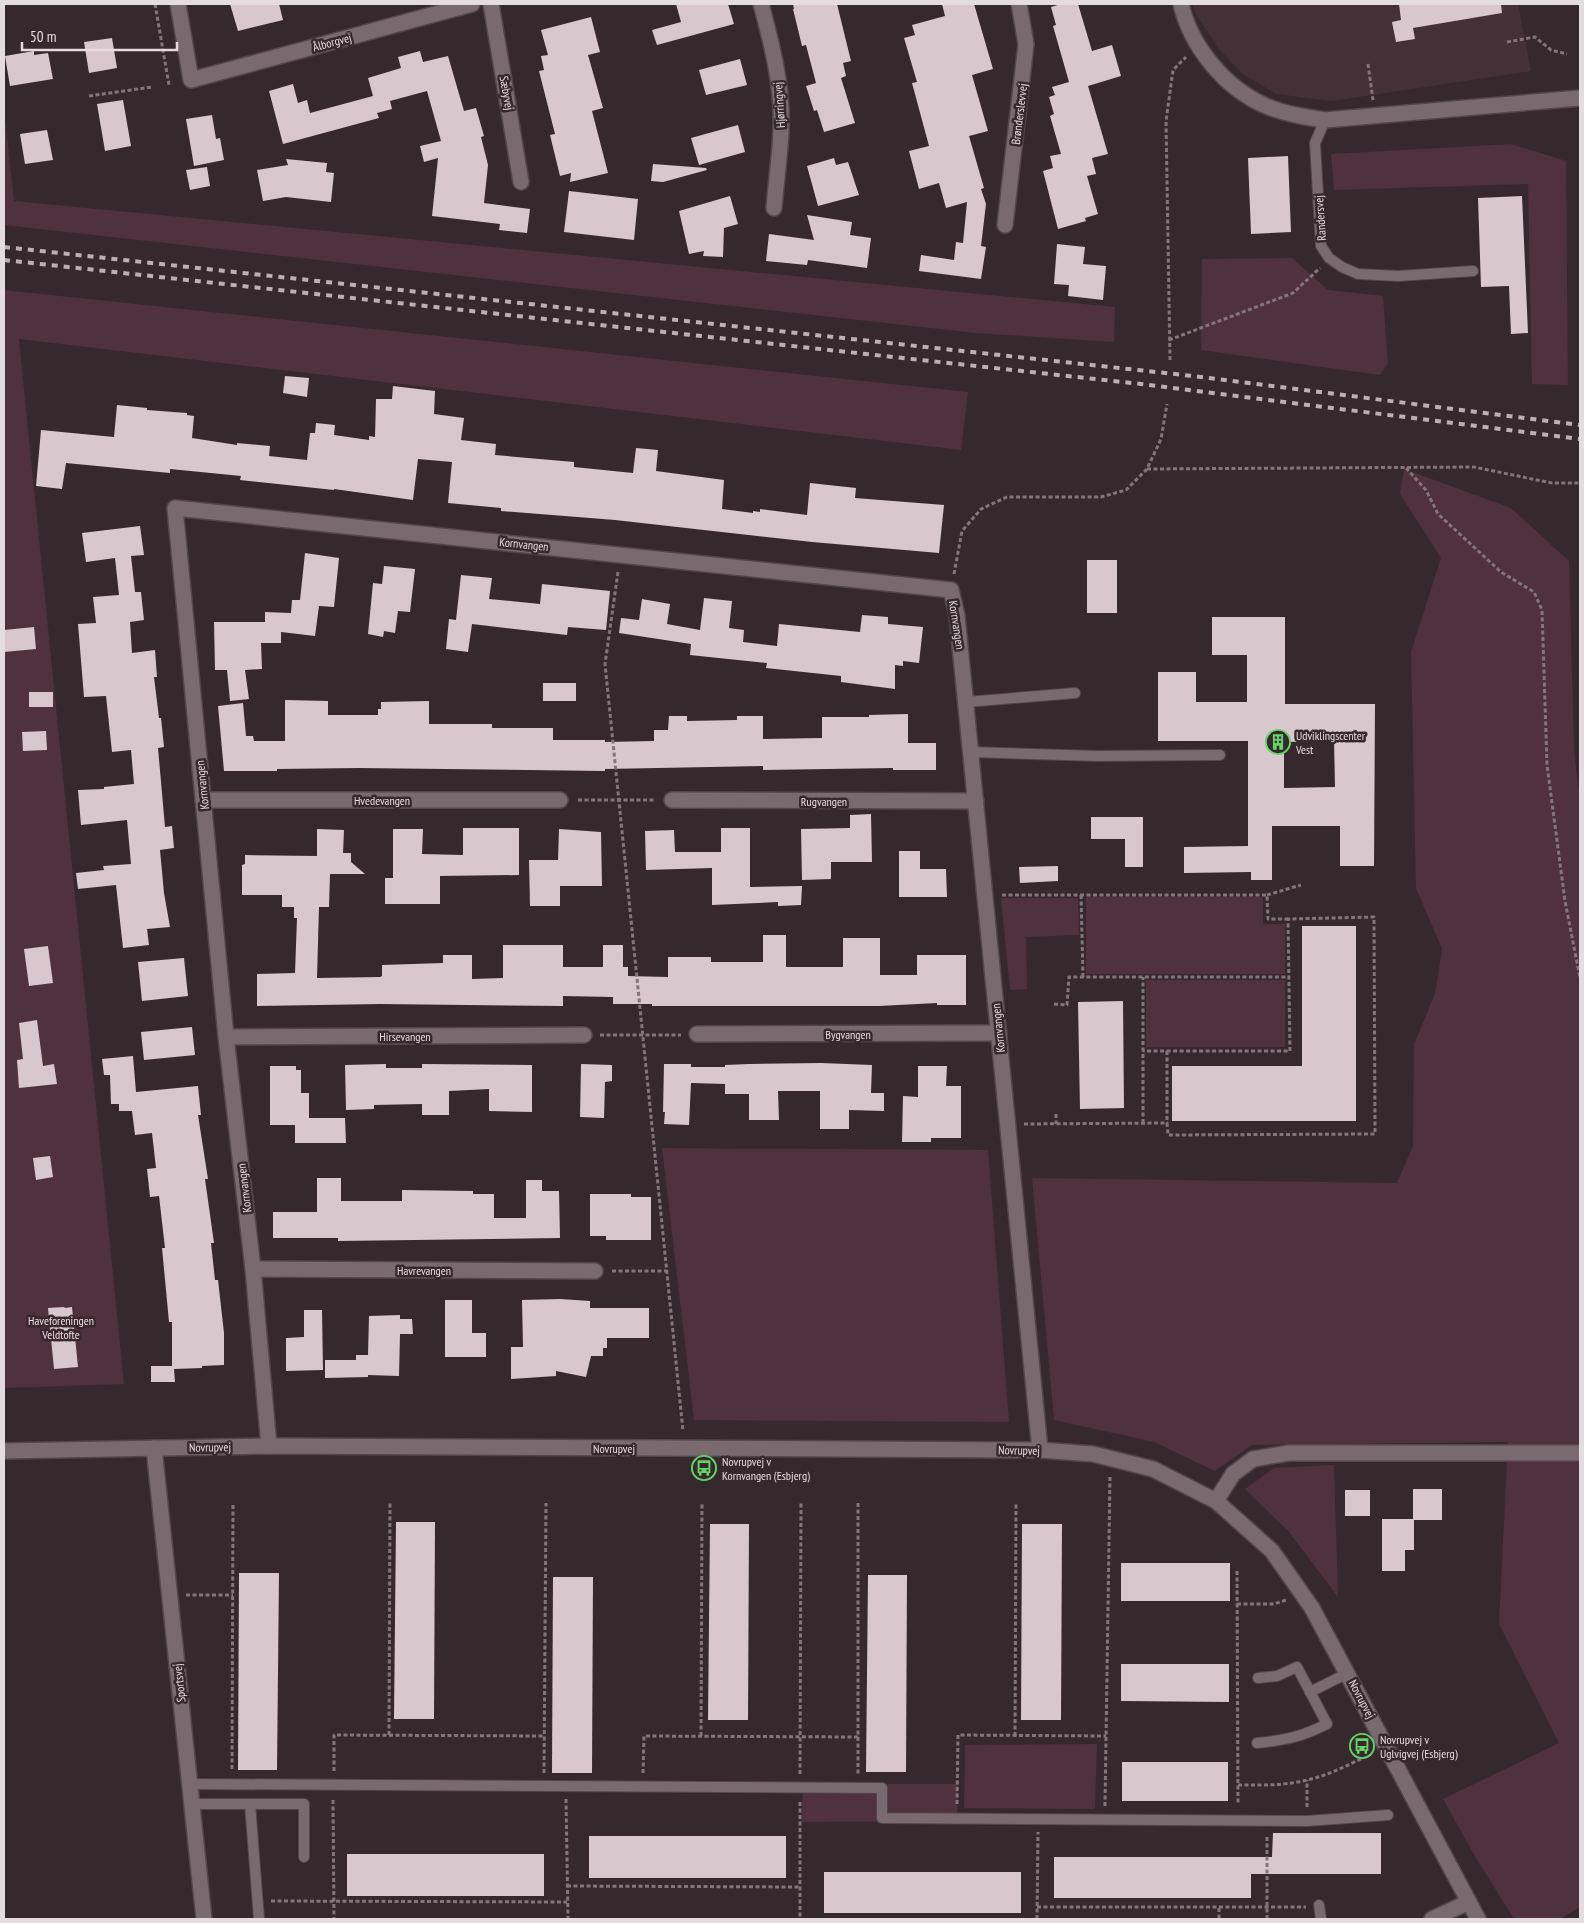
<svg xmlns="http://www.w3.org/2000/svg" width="1584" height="1923" font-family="'PT Sans Narrow',sans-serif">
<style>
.built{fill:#443138}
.green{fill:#50313e}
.building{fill:#d8c7cd;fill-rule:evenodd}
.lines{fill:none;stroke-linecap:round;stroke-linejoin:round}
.lane-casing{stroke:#51474a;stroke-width:12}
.street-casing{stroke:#51474a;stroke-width:18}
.secondary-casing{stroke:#51474a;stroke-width:18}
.path{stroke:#82767b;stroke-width:3;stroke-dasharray:4 2.5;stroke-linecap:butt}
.lane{stroke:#796a6f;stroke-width:10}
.street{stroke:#796a6f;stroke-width:15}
.secondary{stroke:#796a6f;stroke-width:15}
.rail{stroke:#bbb1b4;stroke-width:4;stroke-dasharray:6 6;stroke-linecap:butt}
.labels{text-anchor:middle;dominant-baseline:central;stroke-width:5;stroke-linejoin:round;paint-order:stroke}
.street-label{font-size:12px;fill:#e5dcdf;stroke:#36292e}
.poi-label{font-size:12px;fill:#e5dcdf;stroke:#36292e;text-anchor:start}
.park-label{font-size:12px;fill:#f9d9e4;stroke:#36292e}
</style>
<rect width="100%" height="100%" fill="#36292e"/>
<!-- built -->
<polygon class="built" points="1193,4 1518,4 1531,71 1332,101 1276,94 1243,74 1219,49 1195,13"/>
<!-- green -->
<g class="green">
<polygon points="4,109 14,201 1115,307 1114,342 976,333 4,225"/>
<polygon points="1511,144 1566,161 1568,385 1532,384 1528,184 1334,190 1331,154"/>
<polygon points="1292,258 1328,290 1383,296 1388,363 1380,375 1201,350 1202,259"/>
<polygon points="4,290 968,392 961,450 19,339 124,1384 4,1388"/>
<polygon points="1404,469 1511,508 1569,561 1574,749 1580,802 1580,1907 1560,1919 1514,1919 1476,1858 1443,1799 1559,1743 1499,1624 1508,1442 1252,1445 1215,1471 1154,1442 1054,1420 1032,1178 1397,1183 1413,1146 1414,1044 1435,994 1442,949 1416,888 1411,652 1441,558 1400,494"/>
<polygon points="1086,897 1263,897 1263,924 1285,924 1285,974 1086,974"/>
<polygon points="1001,898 1078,898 1079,935 1026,937 1027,989 1010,990"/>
<rect x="1146" y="980" width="139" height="67"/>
<polygon points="662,1148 988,1150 1009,1422 694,1420"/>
<polygon points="1334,1465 1338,1597 1289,1532 1245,1489 1274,1468"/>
<polygon points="1097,1744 1095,1809 964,1808 965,1745"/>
<polygon points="803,1784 958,1784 957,1821 802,1822"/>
</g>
<!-- building -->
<g class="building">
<polygon points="230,4 279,4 283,20 238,31"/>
<polygon points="676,4 728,4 734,24 657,45 652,30 681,22"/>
<polygon points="793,4 837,4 851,61 843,63 846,76 841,78 855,123 824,132 817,110 814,111 806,86 816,83 806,45 802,46 793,9 794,9"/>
<polygon points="942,4 974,4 993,69 972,75 988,131 969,136 984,188 981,189 986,204 981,246 986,247 981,279 919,271 921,255 954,260 956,242 963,243 967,202 946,208 939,183 919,189 909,151 929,146 912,83 917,82 904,38 915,35 912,25 945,16"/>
<polygon points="1061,4 1078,4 1092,51 1112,45 1121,76 1088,86 1108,154 1092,158 1096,174 1087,176 1098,214 1085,218 1086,221 1058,229 1043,171 1053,168 1050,156 1061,154 1050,116 1054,114 1049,97 1055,95 1052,87 1069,82 1053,26 1056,25 1051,7"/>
<polygon points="1399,4 1501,4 1502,13 1413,28 1415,39 1396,42 1392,22 1401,20"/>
<polygon points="591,17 600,52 588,55 603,108 592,111 608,173 570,182 571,173 560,176 550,135 555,134 539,71 544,70 541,56 548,55 541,30"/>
<polygon points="112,38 117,68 89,73 84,42"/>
<polygon points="34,51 34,55 48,53 53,79 10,86 5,56"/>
<polygon points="420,51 423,62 448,56 464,111 476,108 484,136 481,137 488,165 484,203 530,209 527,233 499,230 500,224 432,216 438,158 424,162 420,146 441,141 427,91 390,101 392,109 377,113 379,118 283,144 269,91 293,84 298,103 307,100 310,113 373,96 368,78 401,68 398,57"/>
<polygon points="740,59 747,85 706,95 699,70"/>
<polygon points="123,100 131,146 105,151 97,104"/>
<polygon points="212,115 216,139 220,138 224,160 194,166 186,119"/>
<polygon points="738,125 745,152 699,165 691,138"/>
<polygon points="47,130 53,160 25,164 20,134"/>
<polygon points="1288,156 1291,232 1251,234 1248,158"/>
<polygon points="834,158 836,165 848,162 859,195 818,206 807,166"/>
<polygon points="286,159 327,163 326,172 334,173 331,202 286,197 263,201 257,170 288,165"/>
<polygon points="653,164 706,168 707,170 663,182 651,181"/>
<polygon points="207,167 210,186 190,190 186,170"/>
<polygon points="569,191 638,199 634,240 564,232"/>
<polygon points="730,196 738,224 724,228 723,257 703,256 704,251 689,254 679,211"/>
<polygon points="1522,196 1528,333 1511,334 1509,286 1481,287 1478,198"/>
<polygon points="807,215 852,222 850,235 871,238 867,268 808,260 807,265 766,261 769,234 814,240"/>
<polygon points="1057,244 1085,247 1083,264 1106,266 1103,300 1068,296 1069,285 1054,284"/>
<polygon points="285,376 309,378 307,397 283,393"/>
<polygon points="393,386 435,391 434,414 464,418 461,440 496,444 495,455 574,462 574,467 633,473 636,448 658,450 656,471 724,480 722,509 753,513 753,511 760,512 760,509 807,515 810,483 856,488 855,498 944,505 939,553 812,542 615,520 501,511 501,508 448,503 452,462 418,459 413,500 334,489 334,490 240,480 241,476 170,469 170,473 66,463 62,489 36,486 41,430 114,437 117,405 147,408 147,410 187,413 187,415 194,416 192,438 237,445 237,443 270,446 269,456 307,460 310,433 315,433 316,423 335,425 334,435 369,440 369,436 375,437 376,399 392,399"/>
<polygon points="140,526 144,555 131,556 135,592 141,592 144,620 130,622 132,653 155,650 157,677 154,677 159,718 161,718 164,747 158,748 165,827 172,826 174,848 160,850 164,893 170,927 147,929 149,945 123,948 116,885 78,889 76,873 104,870 103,866 131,864 127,820 81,825 78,790 104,789 104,787 134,784 131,750 112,752 106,696 84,697 78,624 96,623 93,597 119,595 115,558 86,562 82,533"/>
<polygon points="305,553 339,558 334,607 319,606 315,636 281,632 281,643 261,643 262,669 245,670 249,699 230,701 227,670 215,670 214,622 265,622 265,612 291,613 292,600 300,600"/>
<rect x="1087" y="560" width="30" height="53"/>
<polygon points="384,566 415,569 410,612 398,611 395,633 384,631 383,637 368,634 373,583 382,584"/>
<polygon points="461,575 492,578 489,599 540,604 542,584 610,591 606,630 568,627 567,635 472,624 468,652 446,649 449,619 456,620"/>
<polygon points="704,598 732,601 729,628 744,630 743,642 777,646 779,624 860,632 862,615 888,617 888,624 923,627 919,663 903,661 903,666 895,665 895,689 841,682 841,676 766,668 767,663 690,655 691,644 619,633 621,618 639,620 642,599 670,604 667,624 700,630"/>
<path d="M1212,617H1285V704H1375L1374,866H1340V826H1272V880H1251V872L1184,873V847L1248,846V741H1158V672H1196V702H1247V655H1212ZM1334,741L1335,787L1284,788V742Z"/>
<polygon points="34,627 36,649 4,652 4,630"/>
<rect x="543" y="683" width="33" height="18"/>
<rect x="29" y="692" width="24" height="15"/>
<polygon points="285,700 328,701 328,715 378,715 378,709 381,709 381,702 429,701 429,724 492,724 492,728 553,728 553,740 605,740 605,742 654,741 654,730 668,730 669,716 687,716 687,721 737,720 737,716 763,716 763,739 822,738 822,717 869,717 869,715 908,714 908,743 936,743 936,770 893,770 893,768 763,770 763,766 605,769 605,771 359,768 277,769 277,771 224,771 218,706 243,703 246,736 253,736 254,741 285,741"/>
<polygon points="46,731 47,750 23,751 22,732"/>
<polygon points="871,814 872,862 831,862 831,879 802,880 801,829 850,828 850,815"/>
<polygon points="1091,817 1143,817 1143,867 1125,867 1125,839 1091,839"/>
<polygon points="463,828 519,828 519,875 440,876 440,904 385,904 385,878 393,878 393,829 423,829 422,854 463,855"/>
<polygon points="721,828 750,828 750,887 802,886 801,905 778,906 778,902 712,905 712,868 646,870 645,831 674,830 675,852 721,852"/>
<polygon points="317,829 344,830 343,853 351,853 351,862 365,874 330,874 329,907 319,907 317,978 380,977 382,976 382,965 443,963 443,955 472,955 472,979 503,978 503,945 563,945 563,967 603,967 603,945 623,945 623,967 628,967 628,976 668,977 668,957 711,957 711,962 763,962 763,935 786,935 786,967 843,967 843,938 880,938 880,975 917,975 917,955 966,955 966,1005 937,1005 937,1003 879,1006 652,1006 652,1004 613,1004 613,997 563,996 563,1006 380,1004 257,1006 257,974 295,973 297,918 294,918 294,907 282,907 282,895 242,895 242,865 245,864 245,855 317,856"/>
<polygon points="559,829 601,832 602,886 560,886 560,906 530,906 529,860 558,860"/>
<polygon points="899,851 920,851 920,869 946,869 947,897 899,897"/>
<polygon points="1058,866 1058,881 1020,883 1019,867"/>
<polygon points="1302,926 1356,926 1356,1121 1172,1121 1172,1066 1302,1066"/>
<polygon points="48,946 53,983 29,986 24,949"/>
<polygon points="184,958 188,996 142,1001 138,962"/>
<polygon points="1123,1001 1124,1108 1080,1109 1078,1002"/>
<polygon points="37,1020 43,1066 54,1064 57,1084 19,1088 17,1060 23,1059 19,1023"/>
<polygon points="192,1027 195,1055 144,1060 141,1032"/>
<polygon points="133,1056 136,1092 198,1086 201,1115 198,1115 208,1179 205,1179 214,1243 211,1243 215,1280 218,1280 224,1333 224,1365 202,1366 202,1368 174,1369 175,1382 151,1382 151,1366 172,1366 172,1322 169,1322 162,1248 165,1248 159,1196 150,1197 147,1169 156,1168 152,1133 135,1135 132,1111 119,1111 119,1104 111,1104 110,1075 104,1075 102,1059"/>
<polygon points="821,1063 872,1065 871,1093 884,1093 884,1111 849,1110 849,1129 820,1129 820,1091 778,1091 779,1120 749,1120 749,1094 725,1094 725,1084 691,1083 689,1125 664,1124 665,1112 663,1112 664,1064 691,1064 691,1067 725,1067 725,1065 749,1064"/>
<polygon points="386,1064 386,1068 422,1068 422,1064 532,1065 532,1112 489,1111 489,1089 449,1091 449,1115 422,1115 422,1104 374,1105 374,1109 346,1110 345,1065"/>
<polygon points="581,1064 612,1065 612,1081 605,1082 604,1118 580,1117"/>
<polygon points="270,1066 296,1066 296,1070 301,1070 301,1093 309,1093 309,1118 345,1118 346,1143 295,1143 295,1125 270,1125"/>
<polygon points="918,1066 947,1066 946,1086 961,1086 961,1138 931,1138 931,1142 902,1142 903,1096 918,1097"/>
<polygon points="50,1156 53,1177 36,1180 33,1158"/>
<polygon points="317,1178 341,1178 341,1201 402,1201 402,1190 473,1191 473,1194 494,1194 494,1218 526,1218 526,1180 542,1180 542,1191 559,1191 560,1238 338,1241 338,1238 273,1238 273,1212 317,1212"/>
<polygon points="590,1194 631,1194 631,1197 651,1197 651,1240 606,1240 606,1236 590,1236"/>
<polygon points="560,1299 590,1301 590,1308 649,1308 649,1338 607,1338 607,1348 603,1348 603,1356 591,1356 586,1377 556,1371 556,1376 511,1379 511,1347 523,1347 522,1300"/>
<polygon points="445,1300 472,1300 472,1333 486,1333 486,1357 445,1357"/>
<polygon points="64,1307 65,1308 72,1307 78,1367 54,1369 48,1308"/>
<polygon points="304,1310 322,1310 323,1370 286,1371 286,1338 304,1337"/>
<polygon points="400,1315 400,1319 412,1319 413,1334 400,1334 399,1376 368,1375 368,1377 325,1378 325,1360 356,1360 356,1355 368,1355 369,1316"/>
<polygon points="1413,1489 1442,1489 1442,1520 1414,1520 1414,1550 1405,1550 1405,1571 1382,1571 1382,1519 1413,1519"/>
<rect x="1345" y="1490" width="25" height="26"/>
<polygon points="396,1522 435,1522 434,1719 394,1719"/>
<polygon points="710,1524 749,1524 748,1720 708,1720"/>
<polygon points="1022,1524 1062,1524 1061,1720 1021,1720"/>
<rect x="1121" y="1563" width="109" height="38"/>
<polygon points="239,1573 279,1573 277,1770 238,1770"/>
<polygon points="868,1575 907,1575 906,1772 866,1772"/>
<polygon points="553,1577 593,1577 592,1773 552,1773"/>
<polygon points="1121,1664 1229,1664 1229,1702 1121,1701"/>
<rect x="1122" y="1762" width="106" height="39"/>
<polygon points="1273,1833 1381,1833 1381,1874 1251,1874 1251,1898 1054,1898 1054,1857 1272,1857"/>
<rect x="589" y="1836" width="197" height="42"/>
<rect x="347" y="1854" width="197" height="42"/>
<rect x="824" y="1872" width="197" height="41"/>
</g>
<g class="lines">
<defs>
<g id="lane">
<polyline points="1325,120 1315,143 1321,246 1329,258 1342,267 1358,274 1398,276 1473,271"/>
<polyline points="966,702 1075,693"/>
<polyline points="971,752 1098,756 1220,755"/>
<polyline points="1310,1692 1348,1673"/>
<path d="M1257,1743C1286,1740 1301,1737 1327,1724L1297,1667L1277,1676L1258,1678"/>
<polyline points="190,1784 882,1788 882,1818 1307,1821 1388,1815"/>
<polyline points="192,1804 304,1804 304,1857"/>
<polyline points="250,1804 259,1919"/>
<polyline points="1319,1905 1321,1919"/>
</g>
<g id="street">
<polyline points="178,4 191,80 472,4"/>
<polyline points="491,4 521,182"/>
<path d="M761,4C772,45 783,87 781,130C780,156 776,182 774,208"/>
<path d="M1181,4C1191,47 1225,88 1266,106C1285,114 1305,117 1325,120L1580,98"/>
<polyline points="1005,225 1026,44 1019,4"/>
<polyline points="203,800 560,800"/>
<polyline points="672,800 976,801"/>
<polyline points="697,1034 999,1033"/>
<polyline points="226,1037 584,1035"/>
<polyline points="253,1269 595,1271"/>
<polyline points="269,1446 253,1269 226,1037 175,508 951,590 957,616 1040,1450"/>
<polyline points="1216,1501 1233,1474 1253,1459 1289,1453 1580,1453"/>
<polyline points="1432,1919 1469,1902"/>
</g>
<g id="secondary">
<polyline points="154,1448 204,1919"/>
<polyline points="4,1451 269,1446 1040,1450 1093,1454 1153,1469 1216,1501 1272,1551 1312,1608 1478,1919"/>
</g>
</defs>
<!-- lane casing -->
<use href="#lane" class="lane-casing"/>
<!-- street casing -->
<use href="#street" class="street-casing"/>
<!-- secondary casing -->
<use href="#secondary" class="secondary-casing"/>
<!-- path -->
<g class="path">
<polyline points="155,4 169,85"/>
<polyline points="1507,42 1535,37 1551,50 1567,54"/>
<polyline points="1368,64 1373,100"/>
<polyline points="89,96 152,87"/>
<polyline points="1169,340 1293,293 1320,268"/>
<polyline points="1170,360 1166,121 1173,70 1186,57"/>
<polyline points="1406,468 1426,490 1438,514 1501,572 1534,592 1542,610 1547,765 1565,901 1580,978"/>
<polyline points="1147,469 1474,467 1552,483 1580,483"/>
<polyline points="618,572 605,664 683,1431"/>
<polyline points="954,574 962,531 981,509 1007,497 1101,497 1126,490 1147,469 1161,439 1167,404"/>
<polyline points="578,800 656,800"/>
<polyline points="1002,895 1267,895 1268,919 1288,919"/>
<polyline points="1081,895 1083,977"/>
<polyline points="1267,895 1301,885"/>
<polyline points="1054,1004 1067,1005 1069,977 1289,977"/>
<polyline points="600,1035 681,1035"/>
<polyline points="1167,1051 1167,1123"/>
<polyline points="1056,1114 1056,1124"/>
<polyline points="1143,1123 1143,977"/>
<polyline points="1024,1124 1167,1123 1168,1135 1375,1134 1374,917 1288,919 1290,1051 1143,1051"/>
<polyline points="612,1271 667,1271"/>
<polyline points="858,1503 858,1775"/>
<polyline points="1237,1571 1238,1805"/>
<polyline points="186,1595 233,1595"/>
<polyline points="1237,1604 1274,1604 1286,1600"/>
<polyline points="389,1735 390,1503"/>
<polyline points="701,1736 702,1503"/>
<polyline points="1015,1736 1016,1503"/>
<polyline points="232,1769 233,1503"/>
<polyline points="334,1771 334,1735 544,1736"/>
<polyline points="544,1773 546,1503"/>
<polyline points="643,1773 644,1736 858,1737"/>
<polyline points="800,1774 801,1503"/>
<path d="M1238,1785C1261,1785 1284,1786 1307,1780C1330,1775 1350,1764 1371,1754"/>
<polyline points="566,1799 568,1919"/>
<polyline points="333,1800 334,1919"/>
<polyline points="800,1802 800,1919"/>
<polyline points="957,1804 958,1735 1106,1736"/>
<polyline points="1105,1806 1110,1475"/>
<polyline points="1307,1807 1307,1780"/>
<polyline points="567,1886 800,1887"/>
<polyline points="271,1901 567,1902"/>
<polyline points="1037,1907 1306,1907"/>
<polyline points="1219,1908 1219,1919"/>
<polyline points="1037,1919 1038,1832"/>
<polyline points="1267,1919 1267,1835"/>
</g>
<!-- lane -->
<use href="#lane" class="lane"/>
<!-- street -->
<use href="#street" class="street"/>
<!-- secondary -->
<use href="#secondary" class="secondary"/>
<!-- rail -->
<g class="rail">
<polyline points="4,247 1193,376 1580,425"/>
<polyline points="4,260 1141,384 1580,439"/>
</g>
</g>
<!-- icons -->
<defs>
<symbol id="building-ring" viewBox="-11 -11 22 22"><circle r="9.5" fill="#36292e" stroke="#65d467" stroke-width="1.5"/><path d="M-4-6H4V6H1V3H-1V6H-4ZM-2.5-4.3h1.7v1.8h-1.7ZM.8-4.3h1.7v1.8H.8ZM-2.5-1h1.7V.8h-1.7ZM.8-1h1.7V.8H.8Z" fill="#65d467"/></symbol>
<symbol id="bus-ring" viewBox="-11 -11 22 22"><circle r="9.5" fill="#36292e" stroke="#65d467" stroke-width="1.5"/><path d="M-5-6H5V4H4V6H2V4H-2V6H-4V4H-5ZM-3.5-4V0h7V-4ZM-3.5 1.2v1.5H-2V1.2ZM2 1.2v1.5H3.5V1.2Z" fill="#65d467"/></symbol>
</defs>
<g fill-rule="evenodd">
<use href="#building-ring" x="1264" y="728" width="28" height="28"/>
<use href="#bus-ring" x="690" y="1454" width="28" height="28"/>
<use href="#bus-ring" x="1348" y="1732" width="28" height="28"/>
</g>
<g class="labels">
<!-- street labels -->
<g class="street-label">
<text transform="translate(332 42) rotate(-15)">Ålborgvej</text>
<text transform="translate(507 93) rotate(80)">Sæbyvej</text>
<text transform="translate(779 105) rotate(-94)">Hjørringvej</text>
<text transform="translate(1019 114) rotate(-83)">Brønderslevvej</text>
<text transform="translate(1320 218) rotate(-94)">Randersvej</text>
<text transform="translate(524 544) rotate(6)">Kornvangen</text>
<text transform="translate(957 625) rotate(81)">Kornvangen</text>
<text transform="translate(202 785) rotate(-96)">Kornvangen</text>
<text x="382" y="800">Hvedevangen</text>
<text x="824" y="801">Rugvangen</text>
<text transform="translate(998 1028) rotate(-96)">Kornvangen</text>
<text x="848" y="1034">Bygvangen</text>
<text x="405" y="1036">Hirsevangen</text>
<text transform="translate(244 1188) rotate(-97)">Kornvangen</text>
<text x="424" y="1270">Havrevangen</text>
<text transform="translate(210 1447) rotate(-1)">Novrupvej</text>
<text x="614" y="1448">Novrupvej</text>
<text transform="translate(1019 1450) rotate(1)">Novrupvej</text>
<text transform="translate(179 1683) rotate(-96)">Sportsvej</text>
<text transform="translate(1362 1699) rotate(62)">Novrupvej</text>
</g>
<!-- poi labels -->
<g class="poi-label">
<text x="1296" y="735">Udviklingscenter<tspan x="1296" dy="14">Vest</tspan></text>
<text x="722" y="1461">Novrupvej v<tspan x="722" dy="14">Kornvangen (Esbjerg)</tspan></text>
<text x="1380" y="1739">Novrupvej v<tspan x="1380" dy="14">Uglvigvej (Esbjerg)</tspan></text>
</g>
<!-- park labels -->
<g class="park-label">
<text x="61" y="1320">Haveforeningen<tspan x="61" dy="14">Veldtofte</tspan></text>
</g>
</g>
<!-- border -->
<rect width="1584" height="1923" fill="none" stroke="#e5dcdf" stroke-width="10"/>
<!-- scale -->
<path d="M22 42v8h155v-8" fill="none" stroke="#e5dcdf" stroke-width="2.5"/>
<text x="30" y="42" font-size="15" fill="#e5dcdf" stroke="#36292e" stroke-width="4" paint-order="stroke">50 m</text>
</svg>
